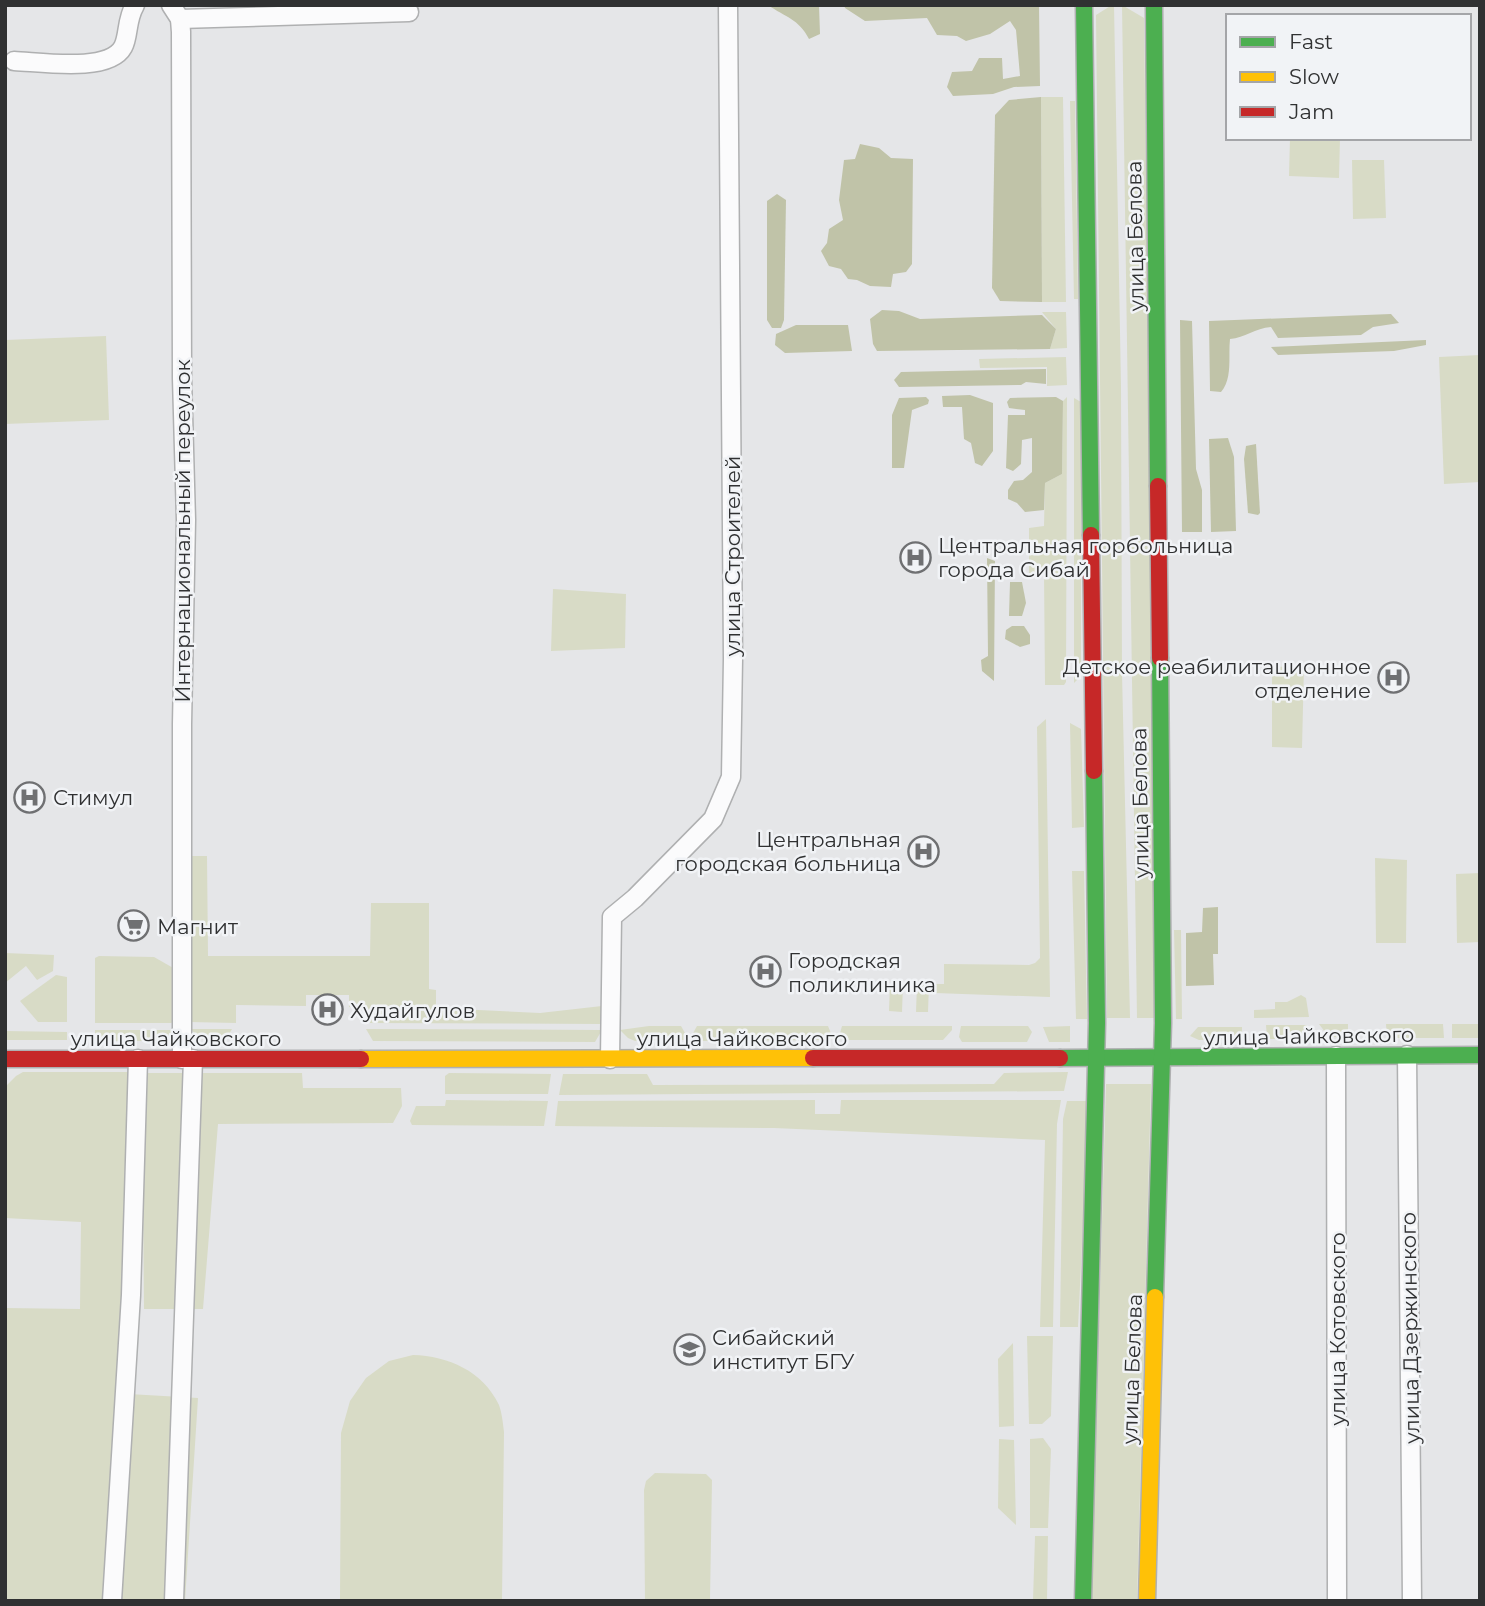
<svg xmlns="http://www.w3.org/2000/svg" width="1485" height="1606" font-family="Montserrat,sans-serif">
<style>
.green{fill:#d8dbc6}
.forest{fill:#c0c3a8}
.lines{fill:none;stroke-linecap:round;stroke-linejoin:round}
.street-casing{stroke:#afb0b1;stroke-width:21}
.fast-casing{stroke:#afb0b1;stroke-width:19}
.slow-casing{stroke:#afb0b1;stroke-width:19}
.jam-casing{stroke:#afb0b1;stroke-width:19}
.street{stroke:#fbfbfc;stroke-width:18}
.fast{stroke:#4caf50;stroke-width:16}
.slow{stroke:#ffc107;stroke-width:16}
.jam{stroke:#c62828;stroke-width:16}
.labels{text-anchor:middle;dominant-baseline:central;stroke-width:5;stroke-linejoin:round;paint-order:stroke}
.street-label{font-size:21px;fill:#303132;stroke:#f1f3f6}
.poi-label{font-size:21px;fill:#303132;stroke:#f1f3f6;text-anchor:start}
</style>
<rect width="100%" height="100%" fill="#e5e6e8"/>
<!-- green -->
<g class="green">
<polygon points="1112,5 1114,5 1121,386 1122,673 1130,1018 1107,1018 1096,15"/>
<polygon points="1122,5 1144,18 1157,1018 1137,1018"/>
<polygon points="1041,97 1063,97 1066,302 1042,302"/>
<polygon points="1070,101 1075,101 1078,299 1074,299"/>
<polygon points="1290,138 1340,138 1339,178 1289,176"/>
<polygon points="1352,160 1384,160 1386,218 1353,219"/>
<polygon points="1042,312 1066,312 1067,348 1050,349 1056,329"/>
<polygon points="106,336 109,420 5,424 5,340"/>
<polygon points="1480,355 1480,482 1444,484 1439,357"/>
<polygon points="1066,357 1067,385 1047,386 1047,367 980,368 979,359"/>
<polygon points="1067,397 1066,682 1064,685 1045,685 1044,573 1029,573 1029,528 1044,526 1045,483 1062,474 1063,401"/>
<polygon points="1074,398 1081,402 1081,676 1074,683"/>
<polygon points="553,589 626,594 625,648 551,651"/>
<polygon points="1304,666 1302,748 1272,747 1272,667"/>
<polygon points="1046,719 1050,997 935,993 936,984 944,984 944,964 1029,965 1035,963 1040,958 1037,727"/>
<polygon points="1070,723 1081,729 1084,827 1072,828"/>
<polygon points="190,856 207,856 208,956 370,956 371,903 429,903 429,989 436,990 436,1008 540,1013 602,1006 602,1024 365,1023 366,1008 349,1007 349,995 306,995 306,1006 236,1005 236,1023 189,1022"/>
<polygon points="1375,858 1407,860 1406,943 1376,943"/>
<polygon points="1072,871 1084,871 1087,1019 1076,1019"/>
<polygon points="1480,873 1480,942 1457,943 1456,874"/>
<polygon points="1174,930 1181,930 1182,1019 1176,1019"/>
<polygon points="5,953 54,955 53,971 37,980 26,966 5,983"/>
<polygon points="99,956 154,957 175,969 175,1021 171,1023 95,1023 95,958"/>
<polygon points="56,975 67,977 67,1022 38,1022 20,1001"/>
<polygon points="890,984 903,984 902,1012 889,1011"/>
<polygon points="917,984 929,984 928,1012 916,1012"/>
<polygon points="1301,995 1306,998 1309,1017 1254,1018 1254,1010 1275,1009 1275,1002 1287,1002"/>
<polygon points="1319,1024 1348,1024 1348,1039 1328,1036"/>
<polygon points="1386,1024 1443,1024 1444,1038 1387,1038"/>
<rect x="1452" y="1024" width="28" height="14"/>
<polygon points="1266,1025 1307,1025 1305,1032 1298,1039 1267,1039"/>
<polygon points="649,1026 681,1026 685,1033 685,1040 635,1041 628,1038 620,1030"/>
<polygon points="697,1026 828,1026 832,1036 829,1040 693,1041 692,1035"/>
<polygon points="842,1026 952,1026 952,1030 943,1040 843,1040 839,1037"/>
<polygon points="961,1026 1028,1026 1032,1032 1027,1042 962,1042 959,1037"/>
<polygon points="1070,1026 1070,1042 1049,1042 1043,1027"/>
<polygon points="1198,1027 1242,1027 1242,1039 1199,1040 1190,1036"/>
<path d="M191,1029H232C222,1048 203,1045 191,1029Z"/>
<polygon points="366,1029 602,1030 595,1042 373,1041"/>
<polygon points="95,1030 174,1030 169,1039 164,1041 95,1041"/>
<polygon points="5,1031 67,1032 67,1040 5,1040"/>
<polygon points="23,1072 134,1072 129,1394 198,1398 185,1601 5,1601 5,1308 80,1309 81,1222 5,1218 5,1087 16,1076"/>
<polygon points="1068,1072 1064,1091 559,1095 563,1074 647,1074 653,1085 994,1084 1004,1073"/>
<polygon points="142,1073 302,1073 303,1088 401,1088 402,1106 393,1123 218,1124 203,1309 144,1309"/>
<polygon points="449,1073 551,1074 548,1094 445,1094 445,1076"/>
<polygon points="1106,1084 1151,1084 1137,1601 1091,1601"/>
<polygon points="446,1100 548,1101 544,1126 412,1125 410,1121 416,1106 445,1106"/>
<polygon points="815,1100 815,1114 840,1114 841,1100 1061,1100 1057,1124 1053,1327 1040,1327 1045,1140 774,1128 555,1126 558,1101"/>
<polygon points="1067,1101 1089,1101 1078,1327 1060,1327 1063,1119"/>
<polygon points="1027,1336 1053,1336 1051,1416 1042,1424 1029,1424"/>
<polygon points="1013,1343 1014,1426 999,1427 998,1359"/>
<path d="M413,1355C448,1356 483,1371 499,1405C502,1413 503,1424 504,1432L502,1601H340L341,1433L350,1401L366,1378L389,1361Z"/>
<polygon points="1043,1438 1051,1449 1048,1528 1030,1528 1030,1439"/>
<polygon points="999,1439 1014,1440 1016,1525 998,1508"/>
<polygon points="655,1473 706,1474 712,1480 710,1601 645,1601 644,1490 646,1481"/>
<polygon points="1035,1536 1048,1536 1047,1601 1033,1601"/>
</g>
<!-- forest -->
<g class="forest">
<path d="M768,5H819L820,34L809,39C799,19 785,17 768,5Z"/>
<polygon points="844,5 1039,5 1040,86 1014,87 993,94 953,96 947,87 952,72 972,71 979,58 1002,58 1003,79 1020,76 1016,30 1010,21 990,34 966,41 957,36 937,35 927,18 865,21 845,8"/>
<polygon points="1041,97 1042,302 1000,301 992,288 995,115 1009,100"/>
<polygon points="860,144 879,148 891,158 913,159 912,264 906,272 893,274 891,287 870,286 857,280 848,279 841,269 829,266 821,251 827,243 829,229 843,220 839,200 844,160 855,159"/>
<polygon points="777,194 786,200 784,320 781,328 772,328 767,320 767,201"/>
<polygon points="882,310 899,311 920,319 1042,315 1056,329 1050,349 877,351 873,344 870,319"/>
<path d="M1391,314L1399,323L1373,327L1361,335L1278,338L1271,327C1255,328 1245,338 1230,339C1228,356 1233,378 1221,392L1210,391L1209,321Z"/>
<polygon points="1180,320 1192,321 1196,469 1202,490 1202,532 1182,532"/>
<polygon points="796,325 848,325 852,351 785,353 775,345 776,334"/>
<polygon points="1426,340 1426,345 1394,351 1278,355 1271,347"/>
<polygon points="1046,369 1046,384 1026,382 1021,385 899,387 894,380 901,372"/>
<polygon points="970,395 993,403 993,451 982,466 975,463 971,443 964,439 962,407 943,407 942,396"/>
<polygon points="926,397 929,400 928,404 912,410 904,468 892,468 892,415 899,398"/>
<polygon points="1056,397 1063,401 1062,474 1045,483 1044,510 1025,512 1017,503 1008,499 1008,490 1014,481 1023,480 1032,472 1032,438 1022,440 1021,464 1013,471 1006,468 1008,415 1025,415 1025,410 1009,408 1007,402 1010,398"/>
<polygon points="1228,438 1234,457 1236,531 1211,532 1209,439"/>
<polygon points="1256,444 1260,513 1258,515 1248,513 1244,459 1246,446"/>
<polygon points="987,558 995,561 994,681 982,671 981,660 988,656"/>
<polygon points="1010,582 1022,582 1026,603 1022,616 1009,616"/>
<polygon points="1012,626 1024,626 1030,635 1030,644 1020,647 1005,639 1006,630"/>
<polygon points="1218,907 1218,954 1213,954 1214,985 1186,986 1186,933 1202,932 1203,908"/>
</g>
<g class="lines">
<defs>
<g id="street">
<polyline points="171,5 180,19 181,32 182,378 186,520 182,724 182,1059"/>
<polyline points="180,19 409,12"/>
<path d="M14,61C41,62 109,73 123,47C129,36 126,20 135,5"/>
<polyline points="1407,1055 1412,1601"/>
<polyline points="1336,1056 1337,1601"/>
<polyline points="610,1059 612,917 635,898 713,819 731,777 733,659 728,5"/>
<polyline points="112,1601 131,1295 138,1059"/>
<polyline points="174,1601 193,1059"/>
</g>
<g id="fast">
<polyline points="1084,5 1091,535"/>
<polyline points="1154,5 1158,486"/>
<polyline points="1060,1058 1480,1055"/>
<polyline points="1155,1297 1163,1023 1160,658"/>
<polyline points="1083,1601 1097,1023 1094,771"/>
</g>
<g id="slow">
<polyline points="361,1059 813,1058"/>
<polyline points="1147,1601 1155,1297"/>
</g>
<g id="jam">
<polyline points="1158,486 1160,658"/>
<polyline points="1091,535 1094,771"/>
<polyline points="813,1058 1060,1058"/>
<polyline points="5,1059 361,1059"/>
</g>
</defs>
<!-- street casing -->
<use href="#street" class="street-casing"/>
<!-- fast casing -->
<use href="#fast" class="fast-casing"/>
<!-- slow casing -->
<use href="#slow" class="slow-casing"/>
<!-- jam casing -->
<use href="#jam" class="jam-casing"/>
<!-- street -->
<use href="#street" class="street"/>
<!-- fast -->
<use href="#fast" class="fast"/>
<!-- slow -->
<use href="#slow" class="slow"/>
<!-- jam -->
<use href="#jam" class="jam"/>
</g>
<!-- icons -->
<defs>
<symbol id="hospital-ring" viewBox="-11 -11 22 22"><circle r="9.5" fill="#f1f3f6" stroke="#6f7072" stroke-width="1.5"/><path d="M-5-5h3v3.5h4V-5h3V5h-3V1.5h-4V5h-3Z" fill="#6f7072"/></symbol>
<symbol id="supermarket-ring" viewBox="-11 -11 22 22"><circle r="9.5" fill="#f1f3f6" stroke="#6f7072" stroke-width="1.5"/><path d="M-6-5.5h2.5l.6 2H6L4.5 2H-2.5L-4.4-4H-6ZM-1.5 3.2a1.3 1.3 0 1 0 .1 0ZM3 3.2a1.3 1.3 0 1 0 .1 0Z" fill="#6f7072"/></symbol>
<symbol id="university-ring" viewBox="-11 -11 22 22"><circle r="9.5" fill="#f1f3f6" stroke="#6f7072" stroke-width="1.5"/><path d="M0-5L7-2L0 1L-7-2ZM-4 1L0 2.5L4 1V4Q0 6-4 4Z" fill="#6f7072"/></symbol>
</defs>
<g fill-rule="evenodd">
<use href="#hospital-ring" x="898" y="540" width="35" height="35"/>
<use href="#hospital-ring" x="1376" y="660" width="35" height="35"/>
<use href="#hospital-ring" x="12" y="780" width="35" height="35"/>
<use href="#hospital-ring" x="906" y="834" width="35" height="35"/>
<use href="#supermarket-ring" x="116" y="908" width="35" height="35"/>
<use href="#hospital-ring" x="748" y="954" width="35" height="35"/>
<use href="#hospital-ring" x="310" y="992" width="35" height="35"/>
<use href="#university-ring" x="672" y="1332" width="35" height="35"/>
</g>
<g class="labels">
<!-- street labels -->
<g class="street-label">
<text transform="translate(1135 236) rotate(-91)">улица Белова</text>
<text transform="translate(182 531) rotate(-90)">Интернациональный переулок</text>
<text transform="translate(732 556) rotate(-90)">улица Строителей</text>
<text transform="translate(1140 803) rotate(-91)">улица Белова</text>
<text transform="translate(1309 1036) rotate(-1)">улица Чайковского</text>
<text x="176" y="1038">улица Чайковского</text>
<text x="742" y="1038">улица Чайковского</text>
<text transform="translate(1410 1328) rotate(-91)">улица Дзержинского</text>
<text transform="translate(1337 1329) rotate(-90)">улица Котовского</text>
<text transform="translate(1132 1369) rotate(-88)">улица Белова</text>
</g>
<!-- poi labels -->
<g class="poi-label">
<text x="938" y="545">Центральная горбольница<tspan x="938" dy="24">города Сибай</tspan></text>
<text x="1371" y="666" text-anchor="end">Детское реабилитационное<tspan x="1371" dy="24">отделение</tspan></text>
<text x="53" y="797">Стимул</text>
<text x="901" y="839" text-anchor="end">Центральная<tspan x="901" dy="24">городская больница</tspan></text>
<text x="157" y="926">Магнит</text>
<text x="788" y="960">Городская<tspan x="788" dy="24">поликлиника</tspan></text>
<text x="350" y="1010">Худайгулов</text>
<text x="712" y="1337">Сибайский<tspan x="712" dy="24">институт БГУ</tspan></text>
</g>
</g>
<!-- border -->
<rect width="1485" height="1606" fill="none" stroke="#303132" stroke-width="14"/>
<!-- legend -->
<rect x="1226" y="14" width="245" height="126" fill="#f1f3f6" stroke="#a4a5a8" stroke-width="2"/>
<rect x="1240" y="37" width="35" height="10" fill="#4caf50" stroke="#a4a5a8" stroke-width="2"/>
<text x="1289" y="49" font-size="21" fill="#303132">Fast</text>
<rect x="1240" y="72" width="35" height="10" fill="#ffc107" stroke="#a4a5a8" stroke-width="2"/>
<text x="1289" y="84" font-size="21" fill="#303132">Slow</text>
<rect x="1240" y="107" width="35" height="10" fill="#c62828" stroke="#a4a5a8" stroke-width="2"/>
<text x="1289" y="119" font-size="21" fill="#303132">Jam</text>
</svg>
